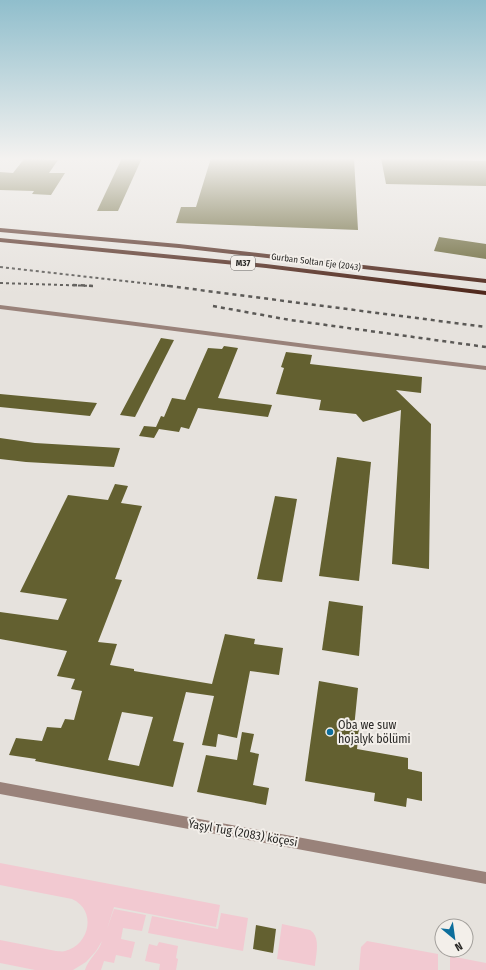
<svg xmlns="http://www.w3.org/2000/svg" width="486" height="970" font-family="'Fira Sans Condensed',sans-serif">
<style>
.green{fill:#f2c9d1}
.building{fill:#636030;fill-rule:evenodd}
.lines{fill:none;stroke-linecap:round;stroke-linejoin:round}
.minor{fill:#99827a;fill-rule:evenodd}
.trunk{fill:#4e261a;fill-rule:evenodd}
.rail-far1{stroke:#5b5956;stroke-width:2;stroke-dasharray:3 3;stroke-linecap:butt}
.rail{stroke:#5b5956;stroke-width:2.5;stroke-dasharray:4 4;stroke-linecap:butt}
.poi-dot{fill:#0d6e9c;stroke:#f3efea;stroke-width:1.5}
.labels{text-anchor:middle;dominant-baseline:central;stroke-width:4;stroke-linejoin:round;paint-order:stroke}
.far-street-label{font-size:9px;fill:#2a2927;stroke:#f3efea}
.shield{fill:#f3efea;stroke:#666462;stroke-width:1}
.shield-label{font-size:9px;font-weight:bold;fill:#2a2927}
.near-poi-label{font-size:12px;fill:#2a2927;stroke:#f3efea;text-anchor:start}
.near-street-label{font-size:12px;fill:#2a2927;stroke:#f3efea}
</style>
<rect width="100%" height="100%" fill="#e6e2dd"/>
<!-- green -->
<g class="green">
<path d="M0,863L220,905L216,927L114,907L107,929L114,909L146,915L142,931L123,928L121,939L135,942L131,958L116,955L114,963L104,961L101,970H85C88,959 99,952 102,941L96,951L86,962L73,970H35L0,963V940L56,951C59,951 63,952 65,951C90,945 97,910 72,899L0,885Z"/>
<polygon points="221,913 248,918 243,951 148,933 152,916 218,929"/>
<path d="M282,924L310,930C321,937 316,955 315,966L277,959Z"/>
<polygon points="367,941 438,954 438,970 359,970 361,947"/>
<polygon points="159,942 178,946 176,958 178,959 176,970 159,970 160,964 145,961 149,944 157,946"/>
<polygon points="450,956 486,963 486,970 450,970"/>
</g>
<!-- building -->
<g class="building">
<polygon points="122,158 142,158 118,211 97,211"/>
<polygon points="211,158 354,158 358,230 176,223 181,207 196,207"/>
<polygon points="381,158 442,158 442,160 486,161 486,186 386,184"/>
<polygon points="24,159 58,160 49,173 65,173 51,195 32,194 34,191 0,190 0,172 13,173"/>
<polygon points="439,237 486,244 486,259 434,251"/>
<polygon points="161,338 174,340 135,417 120,415"/>
<polygon points="224,346 238,348 218,398 272,405 268,417 198,408 189,429 181,427 179,432 159,429 154,438 139,436 144,426 156,427 161,416 164,417 172,398 185,400 208,348 222,349"/>
<polygon points="286,352 312,355 310,364 422,377 421,393 396,390 431,424 429,569 392,564 401,410 363,422 356,414 319,410 321,400 276,394 284,368 281,367"/>
<polygon points="0,394 97,403 90,416 0,407"/>
<polygon points="0,438 35,443 120,448 114,467 26,462 0,459"/>
<polygon points="337,457 371,462 359,581 319,576"/>
<path d="M115,484L128,486L121,503L142,506L115,579L122,580L98,642L117,644L110,665L134,669V671L212,684L225,634L255,639L254,644L283,648L279,675L250,671L237,738L218,734L216,747L202,745L214,696L186,692L173,741L184,743L173,787L35,761L36,759L9,755L16,738L42,741L47,727L61,728L65,719L74,720L82,691L71,689L75,679L57,676L67,651L0,639V612L58,620L67,599L20,592L68,495L108,500ZM122,712L153,717L139,766L108,760Z"/>
<polygon points="275,496 297,499 282,582 257,579"/>
<polygon points="329,601 363,606 359,656 322,650"/>
<polygon points="319,681 358,688 354,728 359,729 357,749 408,758 408,769 422,772 422,801 407,798 406,807 374,801 375,793 305,781"/>
<polygon points="242,732 254,734 250,752 259,754 253,785 269,788 266,805 197,792 206,755 237,760"/>
<polygon points="256,925 276,929 273,953 253,949"/>
</g>
<g class="lines">
<!-- minor -->
<g class="minor">
<path d="M0,305C162,325 324,347 486,366V370C324,351 162,329 0,309Z"/>
<polygon points="0,782 486,872 486,884 0,794"/>
</g>
<!-- trunk -->
<g class="trunk">
<polygon points="0,228 179,244 486,279 486,283 179,248 0,232"/>
<polygon points="0,238 266,264 486,291 486,295 266,268 0,242"/>
</g>
<!-- rail-far1 -->
<g class="rail-far1">
<polyline points="0,267 169,286"/>
<polyline points="0,283 95,286"/>
</g>
<!-- rail -->
<g class="rail">
<polyline points="73,285 95,286"/>
<polyline points="161,285 486,327"/>
<polyline points="213,306 290,320 486,347"/>
</g>
</g>
<!-- sky -->
<linearGradient id="sky" x2="0" y2="1"><stop stop-color="#90becc"/><stop offset="0.54" stop-color="#f4f2f0"/><stop offset="1" stop-color="#f4f2f0" stop-opacity="0"/></linearGradient>
<rect width="486" height="294" fill="url(#sky)"/>
<!-- markers -->
<circle class="poi-dot" cx="330" cy="732" r="4"/>
<g class="labels">
<!-- far-street labels -->
<g class="far-street-label">
<text transform="translate(316 262) rotate(7)">Gurban Soltan Eje (2043)</text>
</g>
<!-- shield labels -->
<rect class="shield" x="231" y="256" width="24" height="14" rx="3"/>
<g class="shield-label">
<text x="243" y="263">M37</text>
</g>
<!-- near-poi labels -->
<g class="near-poi-label">
<text x="338" y="725">Oba we suw<tspan x="338" dy="14">hojalyk bölümi</tspan></text>
</g>
<!-- near-street labels -->
<g class="near-street-label">
<text transform="translate(243 833) rotate(10)">Ýaşyl Tug (2083) köçesi</text>
</g>
</g>
<!-- north arrow -->
<g transform="translate(454 938) rotate(151)"><circle r="19" fill="#f3efea" stroke="#a3a09c"/>
<path d="M0-3L7 15L0 10L-7 15Z" fill="#0d6e9c"/>
<text y="-6" font-size="11" font-weight="bold" text-anchor="middle" fill="#2a2927">N</text>
</g>
</svg>
